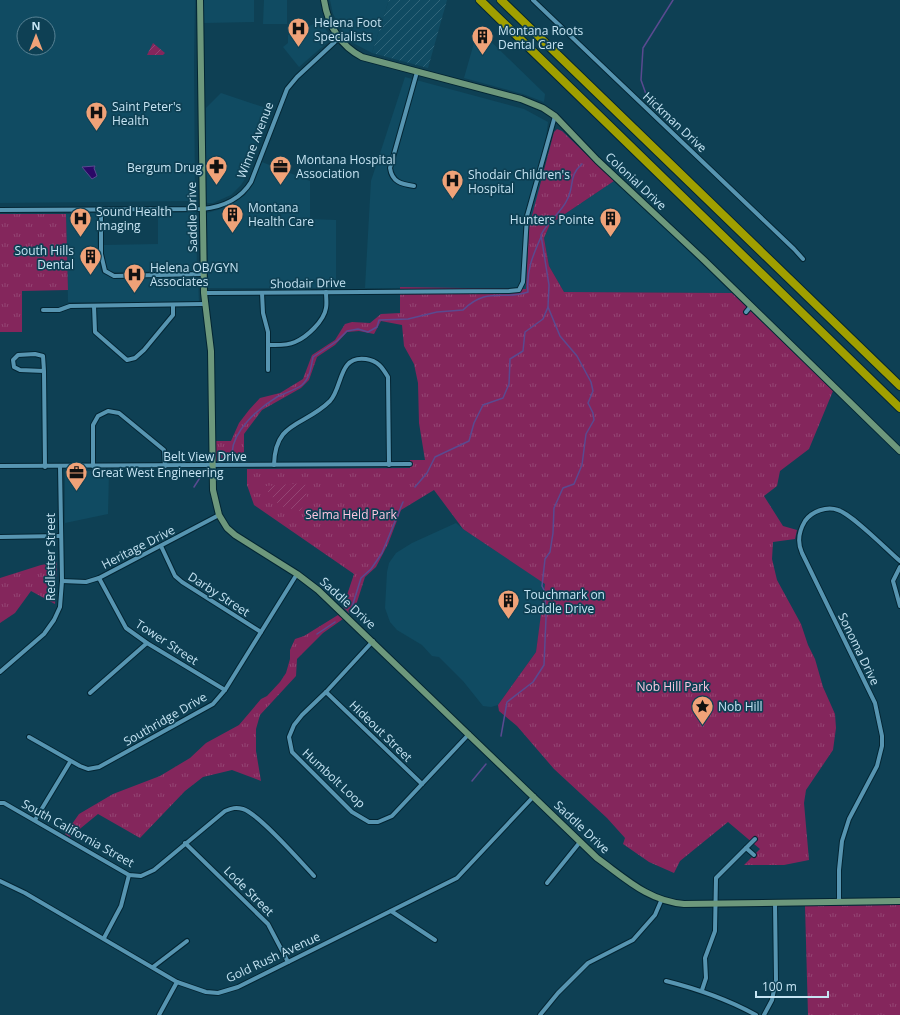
<svg xmlns="http://www.w3.org/2000/svg" width="900" height="1015" font-family="'Open Sans',sans-serif">
<style>
.built{fill:#104b62;fill-rule:evenodd}
.industrial{fill:url(#industrial-furrows)}
.grass{fill:url(#grass-tufts)}
.garden{fill:url(#garden-furrows)}
.water{fill:#2b0866;stroke:#5a4a90}
.lines{fill:none;stroke-linecap:round;stroke-linejoin:round}
.stream{stroke:#5a4a90;stroke-width:1.5}
.street-casing{stroke:#032533;stroke-width:6}
.secondary-casing{stroke:#032533;stroke-width:8}
.highway-casing{stroke:#032533;stroke-width:10}
.street{stroke:#5795b1;stroke-width:4}
.secondary{stroke:#6d987c;stroke-width:6}
.highway{stroke:#a09f00;stroke-width:8}
.labels{text-anchor:middle;dominant-baseline:central;stroke-width:3.5;stroke-linejoin:round;paint-order:stroke}
.poi-label{font-size:12px;fill:#c6e4f3;stroke:#0e4054;text-anchor:start}
.street-label{font-size:12px;fill:#c6e4f3;stroke:#0e4054}
.park-label{font-size:12px;fill:#fec7e0;stroke:#0e4054}
</style>
<defs>
<pattern id="industrial-furrows" width="10" height="10" patternUnits="userSpaceOnUse"><rect width="10" height="10" fill="#104b62"/><path d="M-1 1l2-2M0 10L10 0M9 11l2-2" fill="none" stroke="#316579"/></pattern>
<pattern id="grass-tufts" width="24" height="20" patternUnits="userSpaceOnUse"><rect width="24" height="20" fill="#84265c"/><path d="M3 7l-1-3M5 7V3M7 7l1-3M15 17l-1-3M17 17v-4M19 17l1-3" fill="none" stroke="#944574"/></pattern>
<pattern id="garden-furrows" width="10" height="10" patternUnits="userSpaceOnUse"><rect width="10" height="10" fill="#84265c"/><path d="M-1 1l2-2M0 10L10 0M9 11l2-2" fill="none" stroke="#944574"/></pattern>
</defs>
<rect width="100%" height="100%" fill="#0e4054"/>
<!-- built -->
<g class="built">
<path d="M0,0H195L194,60L195,201L0,203ZM24,24H48V48H24Z"/>
<polygon points="204,0 254,0 254,22 204,23"/>
<polygon points="264,0 287,0 287,24 263,24"/>
<polygon points="330,0 389,0 372,53 353,43 345,36 333,14"/>
<polygon points="321,21 331,38 330,40 299,67 283,47 288,43 288,35"/>
<polygon points="478,29 545,94 544,102 523,94 464,78"/>
<polygon points="405,77 524,109 548,122 526,289 365,288 371,181"/>
<polygon points="221,93 272,110 247,176 241,185 231,195 213,203 208,203 206,202 206,108"/>
<polygon points="262,162 310,181 310,219 336,220 336,288 208,288 207,213 221,209 245,195 256,176"/>
<polygon points="614,181 630,195 732,293 564,292 549,266 544,238 550,224"/>
<polygon points="196,212 197,271 114,272 109,271 105,267 103,245 158,244 158,213"/>
<polygon points="94,213 97,216 98,261 101,271 104,274 114,278 196,277 198,279 199,302 68,302 66,214"/>
<polygon points="67,471 109,471 108,514 65,523 65,472"/>
<polygon points="456,523 463,529 546,584 536,652 498,705 491,707 483,706 463,681 439,657 432,656 422,645 397,630 390,622 385,608 387,572 389,563 396,553 412,543"/>
</g>
<!-- industrial -->
<polygon class="industrial" points="389,0 447,0 428,68 372,53"/>
<!-- grass -->
<g class="grass">
<polygon points="557,129 562,131 614,181 550,224 544,238 549,266 564,292 732,293 833,391 809,449 780,471 777,486 764,496 783,526 797,530 795,539 773,542 772,559 777,580 801,624 808,645 815,659 823,687 835,714 836,728 833,750 806,790 804,803 809,860 784,865 744,865 760,849 728,822 680,861 674,873 649,862 623,844 625,838 607,818 554,769 517,726 499,711 498,705 536,652 545,584 463,529 434,490 401,510 388,544 376,567 365,577 357,602 349,613 343,607 354,574 254,505 247,485 247,469 410,468 410,460 425,460 419,423 418,383 414,364 404,346 402,325 381,321 374,334 359,331 347,332 335,345 317,357 309,380 301,388 262,410 244,434 244,461 216,461 216,441 231,441 239,423 249,410 260,398 280,393 303,379 312,355 335,340 345,324 352,322 370,323 381,314 400,313 400,287 526,289 529,227 554,132"/>
<polygon points="0,214 66,214 68,290 22,291 22,332 0,332"/>
<polygon points="57,562 55,604 31,591 15,613 0,623 0,578 41,565"/>
<polygon points="338,615 343,619 323,633 297,659 296,676 260,715 256,729 256,751 261,781 232,770 203,777 185,791 140,838 98,814 70,837 65,834 79,814 113,794 160,776 190,758 206,743 239,725 261,699 267,696 280,682 286,673 290,659 290,650 295,639 304,636"/>
<polygon points="900,905 900,1015 808,1015 805,906"/>
</g>
<!-- garden -->
<g class="garden">
<polygon points="153,43 165,53 163,55 147,55"/>
<polygon points="305,483 307,500 300,511 280,506 265,488 266,486"/>
</g>
<!-- water -->
<polygon class="water" points="95,166 94,168 97,176 92,179 82,167"/>
<g class="lines">
<!-- stream -->
<g class="stream">
<polyline points="647,97 641,80 643,48 673,0"/>
<path d="M232,453C233,430 259,408 277,397C285,393 295,390 302,385C310,378 311,367 313,357L337,341L347,331L358,329L368,332L377,327L379,320L408,319L437,312L463,310C488,286 502,301 528,292C526,271 533,255 541,237"/>
<polyline points="194,487 201,476"/>
<polyline points="415,487 427,473 435,457 469,441 474,423 483,405 503,398 509,384 510,359 523,351 525,332 543,319 548,307"/>
<polyline points="352,607 361,578 371,569 382,553 403,502"/>
<polyline points="317,634 335,622"/>
<path d="M501,736L507,702L533,682L544,665L546,618L545,592L542,586L545,559L550,552L553,533L554,508L563,488L574,484L582,465L586,434L594,420L593,413L588,403L593,391L591,382L577,356L560,336L548,307L549,285L541,235C547,222 561,213 567,200C575,185 568,176 582,164"/>
<polyline points="472,781 486,764"/>
</g>
<defs>
<g id="street">
<polyline points="533,0 794,249 803,259"/>
<path d="M414,186C401,184 392,182 390,168L417,72"/>
<polyline points="101,209 101,254 105,271 114,276 204,274"/>
<path d="M0,210L202,209C223,207 240,200 251,182L287,89L297,77L339,38"/>
<polyline points="204,293 509,291 519,290 523,282 527,216 555,116"/>
<polyline points="262,293 263,313 268,332 268,370"/>
<polyline points="94,306 95,332 127,360 135,358 144,350 173,315 173,305"/>
<polyline points="43,310 59,310 70,306 204,304"/>
<polyline points="746,312 751,306"/>
<path d="M268,345C277,345 286,346 295,342C307,337 324,321 326,308C327,303 326,297 326,292"/>
<polyline points="44,371 20,370 14,367 13,360 18,355 35,354 43,356 44,371 45,467"/>
<path d="M274,465C275,420 304,427 330,401C343,387 338,355 366,359C378,361 382,367 388,377L389,465"/>
<polyline points="0,466 410,464"/>
<polyline points="93,466 93,425 98,416 108,411 119,413 164,450 165,466"/>
<polyline points="0,537 61,536"/>
<polyline points="161,546 175,576 182,582 261,632"/>
<polyline points="900,567 893,581 900,606"/>
<polyline points="99,578 126,628 147,643 225,690"/>
<polyline points="62,581 86,582 99,578 219,515"/>
<polyline points="373,641 326,692 302,715 294,725 289,737 292,752 352,812 369,822 378,822 392,816 469,734"/>
<polyline points="0,672 44,634 54,620 60,607 62,581 60,466"/>
<polyline points="326,692 422,784"/>
<polyline points="90,693 147,643"/>
<polyline points="29,737 80,766 88,769 99,767 213,704 225,690 297,574"/>
<path d="M0,803H4L129,875L141,876L154,870L225,811C232,808 236,807 243,809C259,814 301,862 314,876"/>
<polyline points="35,820 70,762"/>
<polyline points="185,843 268,924 288,962"/>
<polyline points="746,848 754,855"/>
<polyline points="0,881 25,893 177,982 206,992 218,993 238,987 457,878 534,796"/>
<polyline points="547,883 580,842"/>
<path d="M839,901V870L842,841L849,819L877,766L882,746V736L875,703L802,553C797,542 799,531 805,521C812,511 827,506 838,510C853,515 886,549 900,561"/>
<polyline points="391,911 435,940"/>
<polyline points="104,938 121,906 129,875"/>
<polyline points="153,967 187,941"/>
<path d="M666,981C698,989 727,999 756,1015"/>
<polyline points="702,990 706,978 705,958 715,931 716,878 755,839"/>
<polyline points="159,1015 177,982"/>
<polyline points="540,1015 558,993 588,963 633,940 655,915 661,901"/>
<polyline points="764,1015 772,1000 776,980 775,902"/>
</g>
<g id="secondary">
<path d="M200,0L204,293L211,351L213,490L219,515L227,528L235,535L297,574L318,590L597,858C625,878 648,901 684,904L900,901"/>
<path d="M324,0C328,25 339,45 362,57L521,99L543,108L555,116L597,160L704,260L900,451"/>
</g>
<g id="highway">
<polyline points="480,0 900,408"/>
<polyline points="501,0 900,386"/>
</g>
</defs>
<!-- street casing -->
<use href="#street" class="street-casing"/>
<!-- secondary casing -->
<use href="#secondary" class="secondary-casing"/>
<!-- highway casing -->
<use href="#highway" class="highway-casing"/>
<!-- street -->
<use href="#street" class="street"/>
<!-- secondary -->
<use href="#secondary" class="secondary"/>
<!-- highway -->
<use href="#highway" class="highway"/>
</g>
<!-- icons -->
<defs>
<symbol id="hospital-pin" viewBox="-11 -11 22 30"><path d="M0 17L-7.5 6A9.5 9.5 0 1 1 7.5 6Z" fill="#f0a278" stroke="#0e4054"/><path d="M-5-5h3v3.5h4V-5h3V5h-3V1.5h-4V5h-3Z" fill="#111"/></symbol>
<symbol id="building-pin" viewBox="-11 -11 22 30"><path d="M0 17L-7.5 6A9.5 9.5 0 1 1 7.5 6Z" fill="#f0a278" stroke="#0e4054"/><path d="M-4-6H4V6H1V3H-1V6H-4ZM-2.5-4.3h1.7v1.8h-1.7ZM.8-4.3h1.7v1.8H.8ZM-2.5-1h1.7V.8h-1.7ZM.8-1h1.7V.8H.8Z" fill="#111"/></symbol>
<symbol id="office-pin" viewBox="-11 -11 22 30"><path d="M0 17L-7.5 6A9.5 9.5 0 1 1 7.5 6Z" fill="#f0a278" stroke="#0e4054"/><path d="M-6-3h4V-5.5h4V-3h4V5H-6ZM-1-4.5V-3h2v-1.5ZM-6 0V1H6V0Z" fill="#111"/></symbol>
<symbol id="pharmacy-pin" viewBox="-11 -11 22 30"><path d="M0 17L-7.5 6A9.5 9.5 0 1 1 7.5 6Z" fill="#f0a278" stroke="#0e4054"/><path d="M-2-6h4v4h4v4h-4v4h-4v-4h-4v-4h4Z" fill="#111"/></symbol>
<symbol id="sight-pin" viewBox="-11 -11 22 30"><path d="M0 17L-7.5 6A9.5 9.5 0 1 1 7.5 6Z" fill="#f0a278" stroke="#0e4054"/><path d="M0-6L1.8-2.2L6-1.7L2.9 1.2L3.7 5.4L0 3.3L-3.7 5.4L-2.9 1.2L-6-1.7L-1.8-2.2Z" fill="#111"/></symbol>
</defs>
<g fill-rule="evenodd">
<use href="#hospital-pin" x="286" y="16" width="25" height="34"/>
<use href="#building-pin" x="470" y="24" width="25" height="34"/>
<use href="#hospital-pin" x="84" y="100" width="25" height="34"/>
<use href="#office-pin" x="268" y="154" width="25" height="34"/>
<use href="#pharmacy-pin" x="204" y="154" width="25" height="34"/>
<use href="#hospital-pin" x="440" y="168" width="25" height="34"/>
<use href="#building-pin" x="220" y="202" width="25" height="34"/>
<use href="#hospital-pin" x="68" y="206" width="25" height="34"/>
<use href="#building-pin" x="598" y="206" width="25" height="34"/>
<use href="#building-pin" x="78" y="244" width="25" height="34"/>
<use href="#hospital-pin" x="122" y="262" width="25" height="34"/>
<use href="#office-pin" x="64" y="460" width="25" height="34"/>
<use href="#building-pin" x="496" y="588" width="25" height="34"/>
<use href="#sight-pin" x="690" y="694" width="25" height="34"/>
</g>
<g class="labels">
<!-- poi labels -->
<g class="poi-label">
<text x="314" y="22">Helena Foot<tspan x="314" dy="14">Specialists</tspan></text>
<text x="498" y="30">Montana Roots<tspan x="498" dy="14">Dental Care</tspan></text>
<text x="112" y="106">Saint Peter's<tspan x="112" dy="14">Health</tspan></text>
<text x="296" y="159">Montana Hospital<tspan x="296" dy="14">Association</tspan></text>
<text x="202" y="167" text-anchor="end">Bergum Drug</text>
<text x="468" y="174">Shodair Children's<tspan x="468" dy="14">Hospital</tspan></text>
<text x="248" y="207">Montana<tspan x="248" dy="14">Health Care</tspan></text>
<text x="96" y="211">Sound Health<tspan x="96" dy="14">Imaging</tspan></text>
<text x="594" y="219" text-anchor="end">Hunters Pointe</text>
<text x="74" y="250" text-anchor="end">South Hills<tspan x="74" dy="14">Dental</tspan></text>
<text x="150" y="267">Helena OB/GYN<tspan x="150" dy="14">Associates</tspan></text>
<text x="92" y="472">Great West Engineering</text>
<text x="524" y="594">Touchmark on<tspan x="524" dy="14">Saddle Drive</tspan></text>
<text x="718" y="706">Nob Hill</text>
</g>
<!-- street labels -->
<g class="street-label">
<text transform="translate(675 122) rotate(43)">Hickman Drive</text>
<text transform="translate(255 140) rotate(-69)">Winne Avenue</text>
<text transform="translate(636 181) rotate(43)">Colonial Drive</text>
<text transform="translate(192 217) rotate(-91)">Saddle Drive</text>
<text transform="translate(308 283) rotate(-1)">Shodair Drive</text>
<text x="205" y="456">Belt View Drive</text>
<text transform="translate(138 547) rotate(-27)">Heritage Drive</text>
<text transform="translate(50 557) rotate(-90)">Redletter Street</text>
<text transform="translate(219 594) rotate(33)">Darby Street</text>
<text transform="translate(348 603) rotate(42)">Saddle Drive</text>
<text transform="translate(167 642) rotate(33)">Tower Street</text>
<text transform="translate(859 649) rotate(64)">Sonoma Drive</text>
<text transform="translate(165 719) rotate(-30)">Southridge Drive</text>
<text transform="translate(381 731) rotate(44)">Hideout Street</text>
<text transform="translate(334 778) rotate(43)">Humbolt Loop</text>
<text transform="translate(582 827) rotate(43)">Saddle Drive</text>
<text transform="translate(78 833) rotate(29)">South California Street</text>
<text transform="translate(249 891) rotate(45)">Lode Street</text>
<text transform="translate(273 957) rotate(-25)">Gold Rush Avenue</text>
</g>
<!-- park labels -->
<g class="park-label">
<text x="351" y="514">Selma Held Park</text>
<text x="673" y="686">Nob Hill Park</text>
</g>
</g>
<!-- north arrow -->
<g transform="translate(36 36)"><circle r="19" fill="#0e4054" stroke="#588294"/>
<path d="M0-3L7 15L0 10L-7 15Z" fill="#f0a278"/>
<text y="-6" font-size="11" font-weight="bold" text-anchor="middle" fill="#c6e4f3">N</text>
</g>
<!-- scale -->
<path d="M756 991v6h72v-6" fill="none" stroke="#c6e4f3" stroke-width="2"/>
<text x="762" y="991" font-size="12" fill="#c6e4f3" stroke="#0e4054" stroke-width="3" paint-order="stroke">100 m</text>
</svg>
